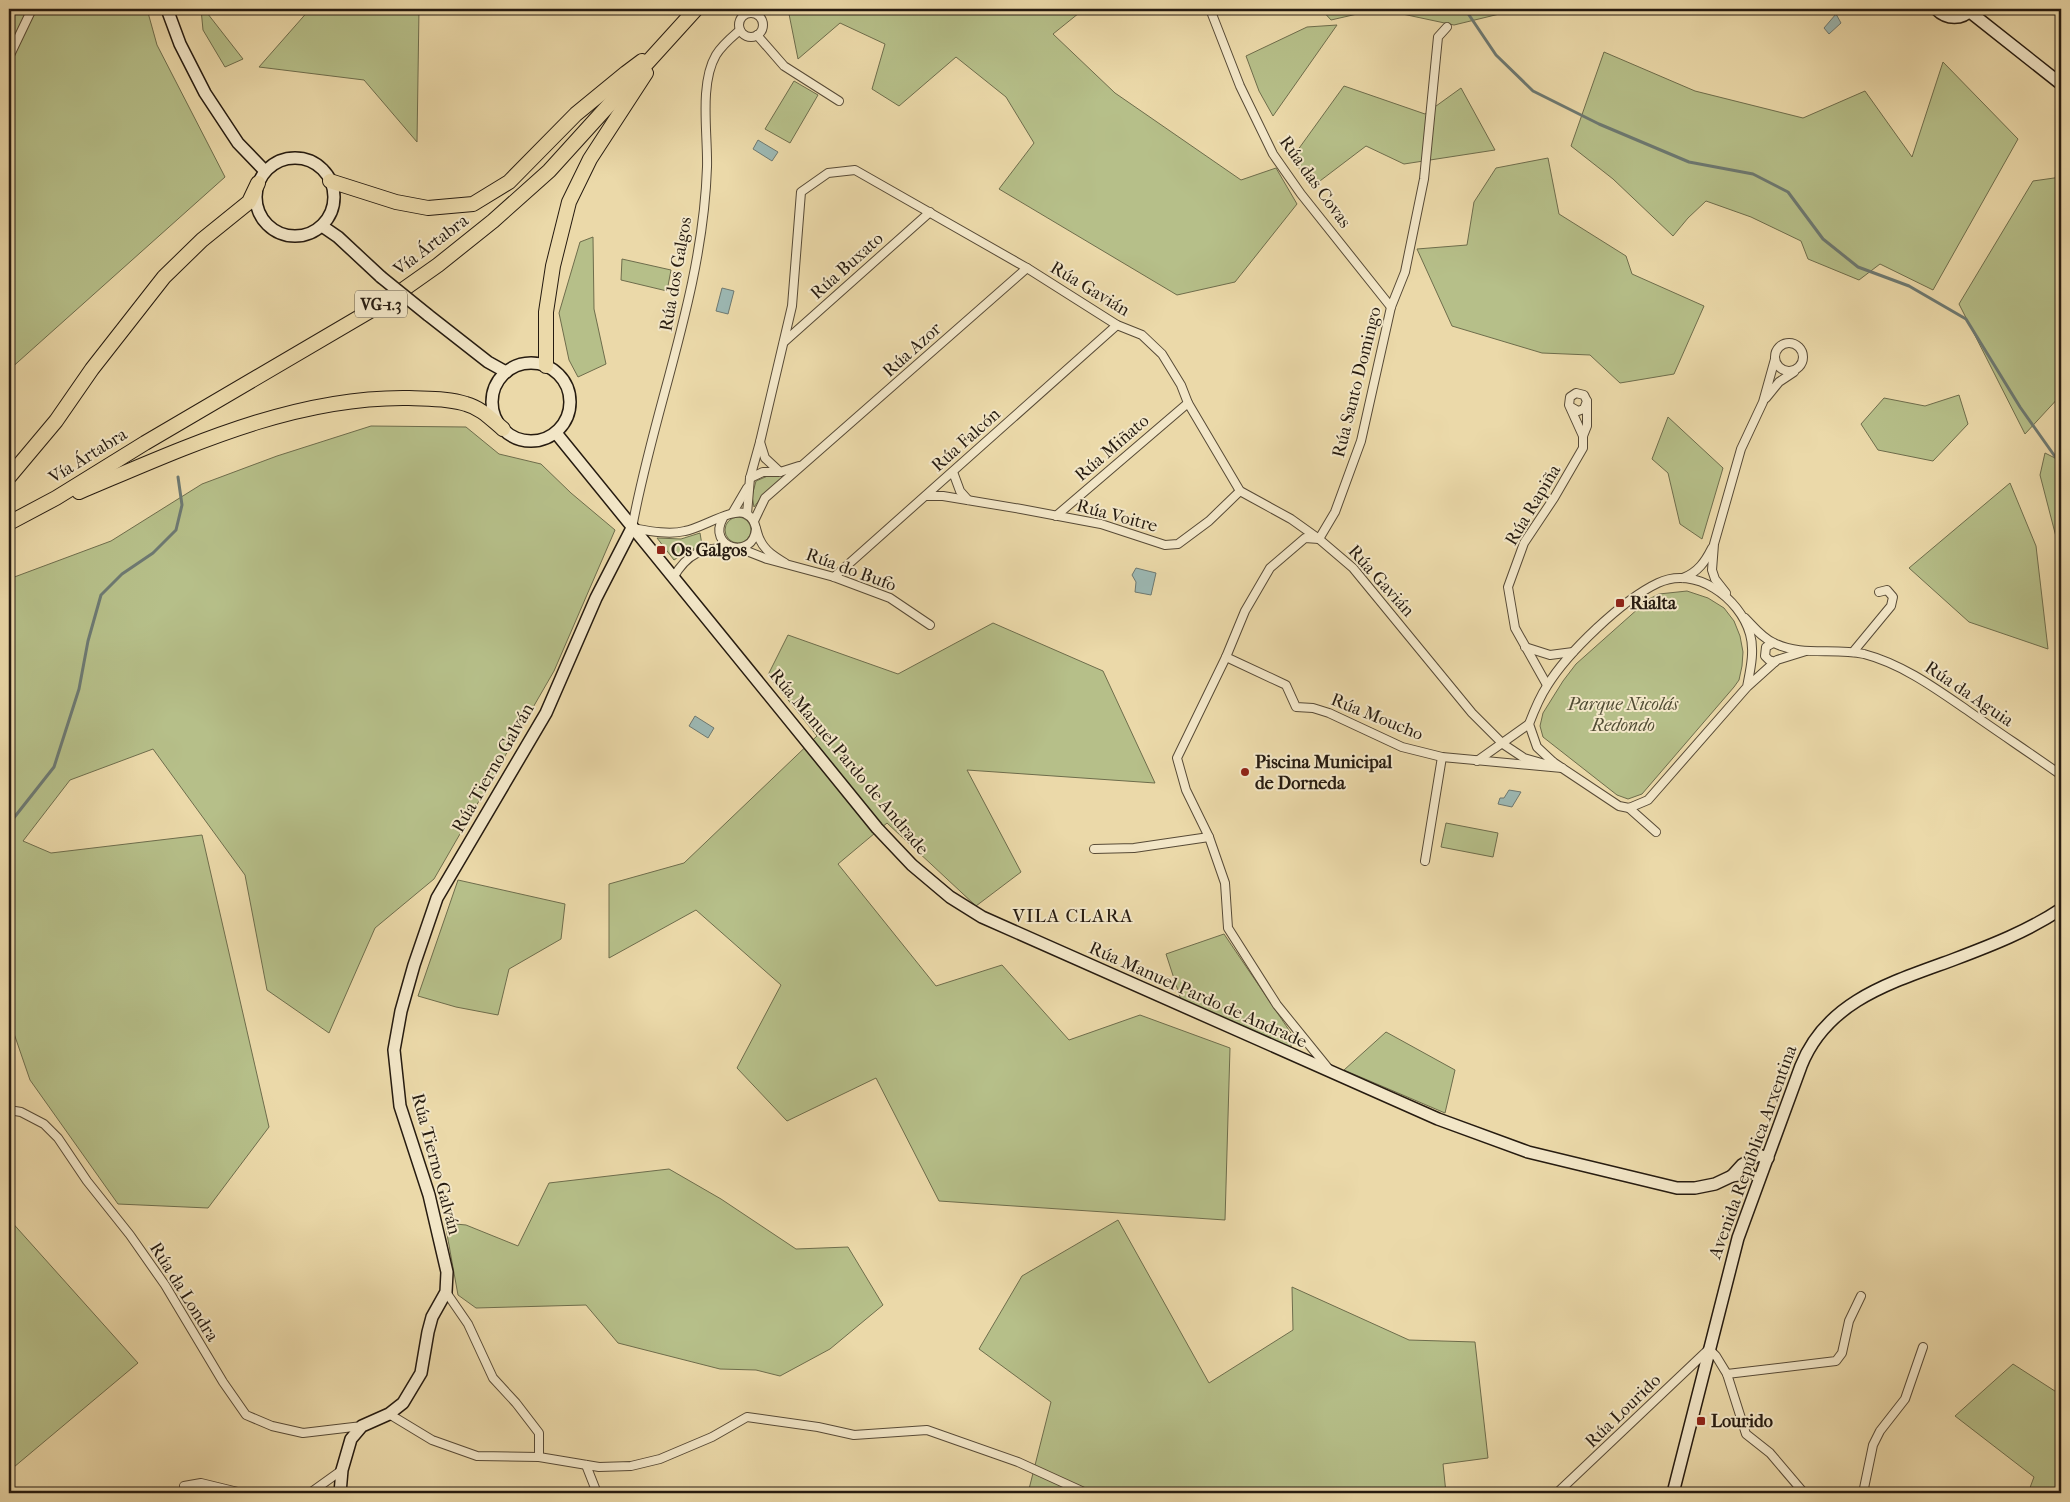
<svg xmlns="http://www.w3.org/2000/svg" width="2070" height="1502" font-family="'IM FELL French Canon',serif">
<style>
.green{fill:#b6bf89;stroke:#6e6d4c}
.water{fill:#9cb8b3;stroke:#6d7972}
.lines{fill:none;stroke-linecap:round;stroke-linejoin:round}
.stream{stroke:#6d7972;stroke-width:3}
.street-casing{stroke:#574a36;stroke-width:10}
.secondary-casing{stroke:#261b10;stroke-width:14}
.highway-casing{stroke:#261b10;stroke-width:16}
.street{stroke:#f2e6c7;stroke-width:8}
.secondary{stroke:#f2e6c7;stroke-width:11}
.highway{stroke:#ebd9a9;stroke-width:14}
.secondary-bridge-casing{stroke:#261b10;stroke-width:14;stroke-linecap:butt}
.secondary-bridge{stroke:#f2e6c7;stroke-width:11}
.poi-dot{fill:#8f2418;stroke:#f2e6c7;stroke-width:2}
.labels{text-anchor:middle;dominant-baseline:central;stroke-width:4;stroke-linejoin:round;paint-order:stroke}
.shield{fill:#f2e6c7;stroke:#635847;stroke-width:1}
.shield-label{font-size:16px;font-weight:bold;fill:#261b10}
.street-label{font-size:18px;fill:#261b10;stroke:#f2e6c7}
.poi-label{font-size:18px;font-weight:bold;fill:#261b10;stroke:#f2e6c7;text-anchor:start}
.park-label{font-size:18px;font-style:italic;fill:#514c34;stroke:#f2e6c7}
.neighbourhood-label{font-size:19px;letter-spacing:1px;fill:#261b10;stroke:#f2e6c7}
</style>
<rect width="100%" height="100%" fill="#ebd9a9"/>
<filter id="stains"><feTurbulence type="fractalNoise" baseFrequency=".004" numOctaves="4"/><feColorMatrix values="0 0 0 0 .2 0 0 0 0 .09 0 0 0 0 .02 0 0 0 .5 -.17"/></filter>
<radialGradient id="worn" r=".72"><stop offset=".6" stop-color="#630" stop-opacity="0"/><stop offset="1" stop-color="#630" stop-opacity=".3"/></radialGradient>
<!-- green -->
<g class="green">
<polygon points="9,9 147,9 157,45 225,177 9,370"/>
<polygon points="201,9 204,9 243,59 225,67 203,30"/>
<polygon points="310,9 419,9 417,142 364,80 259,67"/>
<polygon points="788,9 1084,9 1053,34 1115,93 1241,180 1276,168 1297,204 1235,282 1177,295 999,189 1034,143 1006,97 956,57 899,106 872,89 885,44 840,23 798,59"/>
<polygon points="1321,9 1520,9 1454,25 1379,9 1331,20"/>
<polygon points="1337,25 1273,116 1259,91 1246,56 1307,27"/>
<polygon points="1604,52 1695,91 1803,118 1865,91 1912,157 1943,62 2018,139 1933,290 1880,264 1859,280 1808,259 1801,241 1751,217 1706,201 1688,218 1673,236 1613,179 1571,146"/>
<polygon points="794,81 818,95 790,143 765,129"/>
<polygon points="1344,86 1425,114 1461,88 1495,150 1404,164 1366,146 1312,187 1292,158"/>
<polygon points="1548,158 1559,214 1626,256 1632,274 1704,306 1674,374 1620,383 1590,355 1542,353 1452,326 1417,249 1467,245 1474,202 1496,168"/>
<polygon points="2061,177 2061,395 2025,434 1959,304 2033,181"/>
<polygon points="593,237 594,309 606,364 578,377 569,360 559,313 580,242"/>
<polygon points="622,259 671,270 667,291 621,280"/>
<polygon points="1959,395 1968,424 1933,461 1878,450 1861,424 1884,398 1925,406"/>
<polygon points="1668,417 1723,468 1702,539 1680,524 1668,473 1652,459"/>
<polygon points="371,426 466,427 499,454 541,464 571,493 615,530 554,671 434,879 375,928 329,1033 267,990 245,875 153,749 70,780 23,841 51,853 202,835 269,1127 208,1208 118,1204 30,1080 9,1019 9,579 111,541 202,484 277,456"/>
<polygon points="2045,453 2061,461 2061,556 2040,475"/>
<polygon points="770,475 784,477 764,494 754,507 752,496 756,481"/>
<polygon points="2010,483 2036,546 2048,649 1969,622 1909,568"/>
<circle cx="738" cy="530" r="13"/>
<polygon points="700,533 702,545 686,552 674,560 657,538 681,539"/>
<polygon points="1687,591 1708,598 1724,608 1734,621 1740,636 1743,652 1742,666 1739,680 1734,687 1642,794 1628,799 1617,795 1543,737 1540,726 1543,713 1563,681 1576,664 1649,599 1659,594"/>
<polygon points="993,623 1103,671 1155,783 967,770 1021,872 976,906 887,823 838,864 936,986 1002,965 1069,1040 1140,1015 1230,1048 1225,1220 939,1201 876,1078 787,1121 737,1068 781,985 696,910 609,958 609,884 684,863 817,736 768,675 788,635 898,674"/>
<polygon points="1446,823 1498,833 1493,857 1441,847"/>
<polygon points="458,880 565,904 561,939 509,969 498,1015 456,1007 418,996"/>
<polygon points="1224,934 1291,1033 1291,1049 1181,1000 1166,954"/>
<polygon points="1386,1032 1455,1070 1445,1113 1344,1070"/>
<polygon points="669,1169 721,1199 796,1249 848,1247 883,1305 830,1349 780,1376 756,1370 720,1369 618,1343 586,1305 476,1308 458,1295 445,1223 466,1225 518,1246 549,1183"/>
<polygon points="9,1219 138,1363 14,1467 9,1466"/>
<polygon points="1118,1220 1209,1383 1293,1330 1292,1287 1409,1340 1475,1342 1488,1458 1443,1464 1446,1493 1028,1493 1051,1402 979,1349 1022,1276"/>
<polygon points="2013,1364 2061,1395 2061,1493 2028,1493 2034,1477 1955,1416"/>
</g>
<!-- water -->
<g class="water">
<polygon points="1836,14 1841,23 1829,34 1824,28"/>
<polygon points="758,140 778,152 772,161 753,149"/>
<polygon points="722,288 734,291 728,314 716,311"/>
<polygon points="1136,568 1156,573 1151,595 1135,592 1136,582 1132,575"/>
<polygon points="695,716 714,728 708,738 689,726"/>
<polygon points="1509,790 1521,792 1512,807 1498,804 1500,798 1504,798"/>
</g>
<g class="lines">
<!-- stream -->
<g class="stream">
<polyline points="1465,9 1496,55 1533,91 1599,124 1689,162 1753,174 1788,192 1823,239 1858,267 1909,286 1966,319 2020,407 2061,465"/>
<polyline points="9,824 54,767 79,689 88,641 101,595 122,574 153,553 176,530 182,505 178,477"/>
</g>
<defs>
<g id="street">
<polyline points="1210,9 1240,86 1273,154 1301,194 1391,307"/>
<circle cx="751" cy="25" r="12"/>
<path d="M740,30C732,37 722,45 716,55C699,84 708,135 707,167C703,292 654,407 632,528C649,531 669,535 685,531C702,528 733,507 746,514C757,519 755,531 760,540C765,551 775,557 785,563"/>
<polyline points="757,35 784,66 839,101"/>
<polyline points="9,57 32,9"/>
<polyline points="784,342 930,212"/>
<circle cx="1789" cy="357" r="14"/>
<polyline points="1766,398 1779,382 1794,372"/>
<polyline points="1571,407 1578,411 1584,409 1587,401 1584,395 1576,393 1570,397 1569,405 1583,436"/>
<polyline points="760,442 765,458 780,472"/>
<polyline points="953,472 960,491 968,500"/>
<polyline points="750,478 763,472 780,472 799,466"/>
<polyline points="926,496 943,496 1021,509 1101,524 1165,545 1178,544 1209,521 1240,491"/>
<polyline points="733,512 747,488"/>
<polyline points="747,514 750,478 760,442 792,306 801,192 828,173 855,170 1027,268 1117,325 1142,335 1162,354 1181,385 1188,403 1240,491 1291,519 1319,539 1353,568 1472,713 1503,744 1524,758 1545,764 1553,762"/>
<polyline points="1056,516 1188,403"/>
<path d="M723,518C706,548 753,561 756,529"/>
<polyline points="754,521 765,498 1027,268"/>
<polyline points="739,548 767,559 834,577 890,598 930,625"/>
<polyline points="834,577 1117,325"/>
<path d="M673,578C688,552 701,549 731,547"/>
<path d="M1683,578C1698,572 1705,562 1712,548"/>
<polyline points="1726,593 1715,579 1712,570 1714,544 1741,449 1763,402 1775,359"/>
<path d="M1745,618C1754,627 1762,638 1774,643C1802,657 1834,647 1864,654C1902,664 1935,688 1967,710C1998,732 2030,753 2061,775"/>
<polyline points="1773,643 1766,647 1765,656 1769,660 1775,662"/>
<polyline points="1525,647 1550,655 1573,652"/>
<polyline points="1853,652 1891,606 1893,597 1887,590 1879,592"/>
<polyline points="1226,657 1286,685 1296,707 1313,708 1329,713 1402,747 1442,757 1562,768"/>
<polyline points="1547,685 1515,628 1508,587 1524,543 1554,498 1583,448 1583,436 1587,426 1587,401"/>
<path d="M1747,687C1750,671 1755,651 1750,634C1740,598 1695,565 1658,583C1622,600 1567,653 1547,686C1539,698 1534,711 1529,724L1537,747L1553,762L1619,806L1629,808L1648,800L1747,687L1777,660L1806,651"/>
<polyline points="1477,761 1529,724"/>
<polyline points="1629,808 1656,832"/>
<polyline points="1094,849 1134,848 1209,837"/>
<polyline points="1425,861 1442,757"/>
<polyline points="1328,1068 1277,1005 1228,928 1225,883 1209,837 1186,790 1177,758 1226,657 1245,611 1270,568 1305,538 1319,539 1335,512 1361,441 1391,307 1405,272 1424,179 1438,37 1447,27"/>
<polyline points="9,1110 21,1112 44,1124 58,1138 87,1181 130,1235 165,1285 223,1382 246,1415 272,1426 303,1433 362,1426"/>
<polyline points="2060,1167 2061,1164"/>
<polyline points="1727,1374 1836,1361 1842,1353 1849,1321 1861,1296"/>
<polyline points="389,1414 432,1440 477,1456 539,1457 539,1433 516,1403 493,1378 468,1324 446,1292"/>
<polyline points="539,1457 599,1467 631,1466 660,1459 712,1437 747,1417 818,1427 854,1435 927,1430 1018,1462 1086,1493"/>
<polyline points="586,1465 597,1493"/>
<polyline points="184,1486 201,1483 242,1493"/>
<polyline points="310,1493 342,1470"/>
<polyline points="1557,1493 1709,1349 1716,1356 1727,1374 1746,1434 1770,1453 1804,1493"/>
<polyline points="1863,1493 1873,1445 1880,1431 1905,1399 1923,1347"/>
</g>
<g id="secondary">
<polyline points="167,9 180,44 205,93 238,143 265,171"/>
<path d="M1936,9C1947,20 1962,20 1972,9"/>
<polyline points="1970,12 2061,84"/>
<circle cx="295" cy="197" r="39"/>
<polyline points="322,226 338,237 381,277"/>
<polyline points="428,315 488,362 506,372"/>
<circle cx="531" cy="402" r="39"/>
<polyline points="556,433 877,828 912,865 950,897 982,917 1438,1119 1528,1152 1677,1188 1695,1188 1715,1184 1732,1176 1749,1173"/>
<polyline points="1732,1176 1742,1165 1758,1155 1768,1158"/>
<polyline points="340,1493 342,1470 351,1439 362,1426 389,1414 403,1403 421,1373 428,1332 432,1317 446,1292 447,1272 429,1195 400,1106 394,1050 401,1011 414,965 437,898 546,713 596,598 632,528"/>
<path d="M1673,1493L1738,1238L1801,1066C1827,1000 1893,982 1955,959C1992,945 2028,931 2061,909"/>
</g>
<g id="highway">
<polyline points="330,181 396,202 428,208 473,204 509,182 576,114 626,73 642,61"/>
<polyline points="546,366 546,312 553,266 569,202 590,159 646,73"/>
<polyline points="9,477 56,421 92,369 164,277 202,240 249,202 258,183"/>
<path d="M79,492C184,448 293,396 409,398C428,399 448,398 466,404C481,408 491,419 503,429"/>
<polyline points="9,523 56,498 145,443 387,301 438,265 493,221 549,171 696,9"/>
</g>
</defs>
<!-- street casing -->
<use href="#street" class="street-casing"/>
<!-- secondary casing -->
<use href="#secondary" class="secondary-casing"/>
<!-- highway casing -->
<use href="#highway" class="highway-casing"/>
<!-- street -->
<use href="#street" class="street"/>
<!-- secondary -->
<use href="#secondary" class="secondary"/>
<!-- highway -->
<use href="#highway" class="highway"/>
<defs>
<polyline id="secondary-bridge" points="381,277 428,315"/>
</defs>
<!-- secondary-bridge casing -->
<use href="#secondary-bridge" class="secondary-bridge-casing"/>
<!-- secondary-bridge -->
<use href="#secondary-bridge" class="secondary-bridge"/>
</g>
<!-- markers -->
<g class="poi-dot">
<rect x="656" y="545" width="10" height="10" rx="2.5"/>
<rect x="1615" y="598" width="10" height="10" rx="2.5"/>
<circle cx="1245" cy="772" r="5"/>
<rect x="1696" y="1416" width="10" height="10" rx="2.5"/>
</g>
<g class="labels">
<!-- shield labels -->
<rect class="shield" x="355" y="290.5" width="52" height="27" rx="4"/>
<g class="shield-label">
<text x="381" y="304">VG-1.3</text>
</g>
<!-- street labels -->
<g class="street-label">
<text transform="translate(1315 182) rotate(54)">Rúa das Covas</text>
<text transform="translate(431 245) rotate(-37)">Vía Ártabra</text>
<text transform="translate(847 266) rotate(-42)">Rúa Buxato</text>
<text transform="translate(676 274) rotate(-80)">Rúa dos Galgos</text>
<text transform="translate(1090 289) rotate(31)">Rúa Gavián</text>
<text transform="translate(912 350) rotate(-42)">Rúa Azor</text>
<text transform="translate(1357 382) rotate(-76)">Rúa Santo Domingo</text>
<text transform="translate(966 440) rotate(-42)">Rúa Falcón</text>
<text transform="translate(1112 448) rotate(-41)">Rúa Miñato</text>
<text transform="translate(88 456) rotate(-32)">Vía Ártabra</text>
<text transform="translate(1533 505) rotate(-59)">Rúa Rapiña</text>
<text transform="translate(1117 516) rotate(15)">Rúa Voitre</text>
<text transform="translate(851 570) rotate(20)">Rúa do Bufo</text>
<text transform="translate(1381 581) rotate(48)">Rúa Gavián</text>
<text transform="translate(1969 694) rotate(34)">Rúa da Aguia</text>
<text transform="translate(1377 717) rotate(22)">Rúa Moucho</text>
<text transform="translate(849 762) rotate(50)">Rúa Manuel Pardo de Andrade</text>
<text transform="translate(493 768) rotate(-60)">Rúa Tierno Galván</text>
<text transform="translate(1198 995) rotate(24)">Rúa Manuel Pardo de Andrade</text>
<text transform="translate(1753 1152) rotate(-70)">Avenida República Arxentina</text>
<text transform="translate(436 1164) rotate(75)">Rúa Tierno Galván</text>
<text transform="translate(184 1292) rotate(58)">Rúa da Londra</text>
<text transform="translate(1623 1411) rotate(-44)">Rúa Lourido</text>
</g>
<!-- poi labels -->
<g class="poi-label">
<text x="671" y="550">Os Galgos</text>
<text x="1630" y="603">Rialta</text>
<text x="1255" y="762">Piscina Municipal<tspan x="1255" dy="21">de Dorneda</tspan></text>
<text x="1711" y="1421">Lourido</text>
</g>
<!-- park labels -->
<g class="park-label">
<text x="1623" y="704">Parque Nicolás<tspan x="1623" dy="21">Redondo</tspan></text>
</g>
<!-- neighbourhood labels -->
<g class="neighbourhood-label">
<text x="1073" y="916">VILA CLARA</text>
</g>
</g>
<!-- margin -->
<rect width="2070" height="1502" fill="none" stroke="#ebd9a9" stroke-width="30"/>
<rect x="10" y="10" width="2050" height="1482" fill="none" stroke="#261b10" stroke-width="2.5"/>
<rect x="15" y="15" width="2040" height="1472" fill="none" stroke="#261b10"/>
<rect width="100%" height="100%" filter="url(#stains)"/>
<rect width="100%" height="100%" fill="url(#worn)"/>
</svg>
